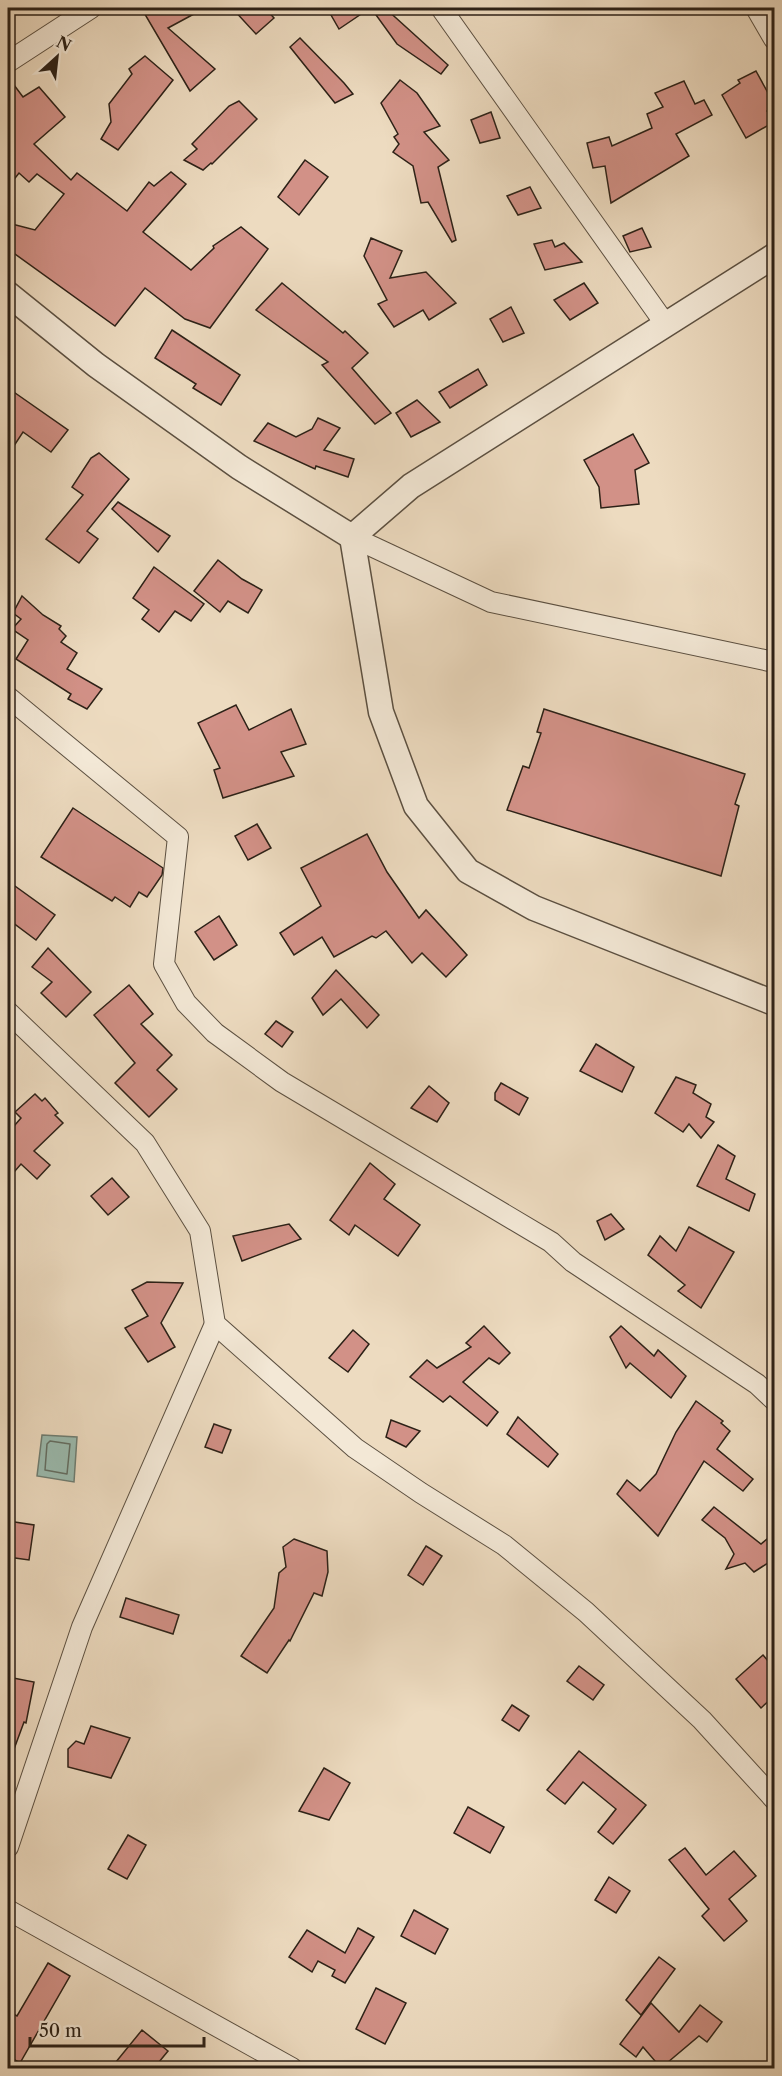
<svg xmlns="http://www.w3.org/2000/svg" width="782" height="2076" font-family="'Libre Caslon Text',serif">
<style>
.water{fill:#9abbaf;stroke:#6e7d72;stroke-width:1.5}
.lines{fill:none;stroke-linecap:round;stroke-linejoin:round}
.shore{stroke:#636e63;stroke-width:1.5}
.building{fill:#d29187;stroke:#2c2117;stroke-width:1.5}
.minor-casing{stroke:#5c5041;stroke-width:22}
.tertiary-casing{stroke:#5c5041;stroke-width:27}
.minor{stroke:#f3e8d6;stroke-width:20}
.tertiary{stroke:#f3e8d6;stroke-width:24}
</style>
<rect width="100%" height="100%" fill="#eddbc0"/>
<filter id="stains"><feTurbulence type="fractalNoise" baseFrequency=".00333" numOctaves="4"/><feColorMatrix values="0 0 0 0 .2 0 0 0 0 .09 0 0 0 0 .02 0 0 0 .5 -.17"/></filter>
<radialGradient id="worn" r=".72"><stop offset=".6" stop-color="#630" stop-opacity="0"/><stop offset="1" stop-color="#630" stop-opacity=".3"/></radialGradient>
<!-- water -->
<polygon class="water" points="42,1435 77,1437 74,1482 37,1476"/>
<g class="lines">
<!-- shore -->
<polygon class="shore" points="50,1441 70,1444 67,1474 45,1470 47,1444"/>
</g>
<!-- building -->
<g class="building">
<polygon points="156,8 205,8 168,28 215,69 190,91 143,11 146,9 149,11"/>
<polygon points="232,8 265,8 274,18 256,34"/>
<polygon points="327,8 370,8 339,29"/>
<polygon points="371,8 385,8 448,65 441,74 397,44"/>
<polygon points="300,38 344,83 353,94 335,103 290,47"/>
<polygon points="145,56 173,80 118,150 101,139 111,122 109,104 132,74 129,69"/>
<polygon points="756,71 774,104 774,107 767,111 774,122 746,138 722,95 740,83 738,80"/>
<polygon points="8,77 23,97 39,87 65,117 34,144 71,180 77,173 127,211 149,182 154,186 171,172 186,184 143,232 191,270 214,248 213,246 241,227 268,249 210,328 185,319 145,288 115,326 8,249 8,223 35,230 64,194 37,174 29,182 19,173 8,187"/>
<polygon points="400,80 417,93 440,126 424,132 449,160 438,167 456,240 452,242 428,202 421,203 413,166 393,152 399,144 394,137 398,134 381,103"/>
<polygon points="684,81 695,104 704,100 712,115 676,134 689,156 611,203 605,166 593,168 587,143 609,137 612,146 652,128 647,114 663,107 655,93"/>
<polygon points="239,101 257,119 212,164 211,163 203,170 184,160 197,149 192,144 229,106"/>
<polygon points="491,112 500,138 480,143 471,120"/>
<polygon points="305,160 328,177 299,215 278,197"/>
<polygon points="530,187 541,208 518,215 507,196"/>
<polygon points="642,228 651,247 630,252 623,236"/>
<polygon points="371,238 402,251 390,278 426,272 456,303 429,320 423,310 394,327 378,304 387,300 364,256"/>
<polygon points="552,240 555,247 564,243 582,262 545,270 534,244"/>
<polygon points="282,283 343,333 345,331 368,353 352,368 391,413 375,424 322,365 328,362 256,310"/>
<polygon points="584,283 598,303 570,320 554,300"/>
<polygon points="511,307 524,333 503,342 490,319"/>
<polygon points="172,330 240,375 221,405 193,388 196,384 155,358"/>
<polygon points="478,369 487,385 450,408 439,392"/>
<polygon points="8,388 68,430 51,452 23,432 8,455"/>
<polygon points="417,400 440,422 411,437 396,413"/>
<polygon points="318,418 340,428 324,450 354,459 348,477 316,466 315,469 254,441 268,423 296,437 312,429"/>
<polygon points="633,434 649,463 635,470 639,504 601,508 599,487 584,460"/>
<polygon points="99,453 129,479 87,531 98,539 79,563 46,539 83,495 72,487 91,458"/>
<polygon points="118,502 170,536 158,552 112,509"/>
<polygon points="218,560 242,579 262,590 248,613 228,601 220,612 194,591"/>
<polygon points="154,567 204,604 191,621 175,611 159,632 142,619 149,610 133,598"/>
<polygon points="22,596 43,615 61,626 59,629 66,636 61,642 77,653 67,669 102,689 87,709 68,699 71,694 16,659 28,640 12,629 21,619 13,613"/>
<polygon points="236,705 249,730 291,709 306,744 281,752 294,776 223,798 214,770 220,768 198,723"/>
<polygon points="544,709 745,774 735,804 739,806 721,876 507,810 523,766 529,768 541,733 537,732"/>
<polygon points="73,808 163,868 162,875 147,897 139,892 130,907 115,897 112,901 41,857"/>
<polygon points="257,824 271,848 248,860 235,836"/>
<polygon points="367,834 387,872 419,918 426,910 467,955 446,977 422,953 412,963 386,931 376,938 372,936 334,957 322,937 294,955 280,933 321,906 301,868"/>
<polygon points="8,881 55,915 36,940 8,919"/>
<polygon points="219,916 237,945 214,960 195,932"/>
<polygon points="48,948 91,992 66,1017 41,993 52,982 32,967"/>
<polygon points="336,970 379,1015 367,1028 341,999 323,1015 312,998"/>
<polygon points="129,985 153,1014 141,1024 172,1055 157,1070 177,1089 149,1117 115,1083 135,1063 94,1015"/>
<polygon points="276,1021 293,1032 282,1047 265,1034"/>
<polygon points="596,1044 634,1067 622,1092 580,1071"/>
<polygon points="676,1077 696,1085 693,1093 711,1104 706,1117 714,1122 701,1138 689,1124 683,1132 655,1113"/>
<polygon points="501,1083 528,1098 519,1115 495,1100 495,1093"/>
<polygon points="429,1086 449,1103 437,1122 411,1108"/>
<polygon points="35,1094 42,1101 45,1098 58,1113 55,1115 63,1123 34,1151 50,1165 37,1179 21,1164 8,1179 8,1133 21,1118 15,1112"/>
<polygon points="718,1145 735,1156 726,1179 755,1194 749,1211 697,1186"/>
<polygon points="370,1163 395,1184 384,1199 420,1225 398,1256 355,1225 349,1235 330,1220"/>
<polygon points="112,1178 129,1197 108,1215 91,1196"/>
<polygon points="611,1214 624,1229 605,1240 597,1221"/>
<polygon points="289,1224 301,1239 242,1261 233,1236"/>
<polygon points="689,1227 734,1252 701,1308 678,1291 685,1285 648,1255 660,1236 676,1251"/>
<polygon points="147,1282 183,1283 161,1323 175,1347 148,1362 125,1328 148,1316 132,1290"/>
<polygon points="484,1326 510,1353 499,1364 489,1358 463,1382 498,1412 487,1426 450,1396 443,1402 410,1377 427,1360 437,1368 471,1347 466,1343"/>
<polygon points="621,1326 654,1356 658,1350 686,1376 671,1398 630,1363 626,1368 610,1337"/>
<polygon points="353,1330 369,1344 348,1372 329,1358"/>
<polygon points="696,1401 723,1421 721,1423 730,1431 717,1449 753,1479 743,1491 704,1461 658,1536 617,1494 627,1480 640,1491 656,1474 676,1432"/>
<polygon points="518,1417 558,1454 548,1467 507,1434"/>
<polygon points="391,1420 420,1431 406,1447 386,1437"/>
<polygon points="214,1424 231,1430 222,1453 205,1447"/>
<polygon points="714,1507 761,1544 774,1533 774,1559 754,1572 745,1563 726,1569 734,1554 725,1538 702,1520"/>
<polygon points="8,1521 34,1525 29,1560 8,1557"/>
<polygon points="294,1539 327,1551 328,1572 322,1596 314,1593 290,1641 289,1640 267,1673 241,1656 274,1608 279,1573 286,1567 283,1547"/>
<polygon points="426,1546 442,1556 423,1585 408,1575"/>
<polygon points="126,1598 179,1615 173,1634 120,1617"/>
<polygon points="763,1655 774,1668 774,1696 761,1708 736,1679"/>
<polygon points="579,1666 604,1685 593,1700 567,1681"/>
<polygon points="8,1677 34,1682 26,1723 24,1722 10,1760 8,1760"/>
<polygon points="512,1705 529,1716 519,1731 502,1720"/>
<polygon points="91,1726 130,1738 111,1778 68,1767 68,1749 76,1741 84,1744"/>
<polygon points="579,1751 646,1805 613,1844 598,1832 616,1809 583,1782 565,1804 547,1790"/>
<polygon points="324,1768 350,1783 329,1820 299,1811"/>
<polygon points="468,1807 504,1827 490,1853 454,1833"/>
<polygon points="128,1835 146,1845 127,1879 108,1869"/>
<polygon points="685,1848 706,1875 734,1851 756,1876 729,1899 747,1921 724,1941 702,1916 709,1909 669,1860"/>
<polygon points="609,1877 630,1891 616,1913 595,1900"/>
<polygon points="414,1910 448,1929 435,1954 401,1936"/>
<polygon points="358,1928 374,1937 345,1983 332,1976 335,1970 318,1961 312,1972 289,1957 307,1930 345,1953"/>
<polygon points="659,1957 675,1969 641,2015 626,2000"/>
<polygon points="48,1963 70,1976 20,2063 8,2056 8,2011 17,2016"/>
<polygon points="376,1988 406,2003 385,2044 356,2029"/>
<polygon points="651,2003 679,2032 700,2005 722,2022 707,2042 699,2036 661,2068 643,2047 636,2057 620,2044"/>
<polygon points="142,2030 168,2051 154,2068 111,2068"/>
</g>
<g class="lines">
<defs>
<g id="minor">
<polyline points="441,8 666,325"/>
<polyline points="756,8 774,39"/>
<polyline points="8,62 91,8"/>
<polyline points="352,537 491,602 774,662"/>
<polyline points="8,697 178,837 164,964 186,1003 215,1033 282,1082 551,1242 573,1262 757,1384 774,1400"/>
<polyline points="8,1012 145,1143 200,1231 215,1324 355,1448 421,1493 504,1545 586,1612 702,1720 774,1799"/>
<polyline points="8,1847 82,1627 215,1324"/>
<polyline points="8,1910 292,2068"/>
</g>
<g id="tertiary">
<polyline points="8,294 96,365 239,467 352,537 411,486 774,256"/>
<polyline points="352,537 381,712 416,806 468,871 534,908 774,1003"/>
</g>
</defs>
<!-- minor casing -->
<use href="#minor" class="minor-casing"/>
<!-- tertiary casing -->
<use href="#tertiary" class="tertiary-casing"/>
<!-- minor -->
<use href="#minor" class="minor"/>
<!-- tertiary -->
<use href="#tertiary" class="tertiary"/>
</g>
<!-- margin -->
<rect width="782" height="2076" fill="none" stroke="#eddbc0" stroke-width="30"/>
<rect x="9" y="9" width="764" height="2058" fill="none" stroke="#2c2117" stroke-width="3"/>
<rect x="15" y="15" width="752" height="2046" fill="none" stroke="#2c2117" stroke-width="1.5"/>
<!-- north arrow -->
<g transform="translate(57 57) rotate(27)" stroke="#f3e8d6" stroke-width="4.5" paint-order="stroke">
<path d="M0-4.5L10 22L0 15L-10 22Z" fill="#2c2117"/>
<text y="-9" font-size="16" font-weight="bold" text-anchor="middle" fill="#2c2117">N</text>
</g>
<!-- scale -->
<path d="M30 2037v9h174v-9" fill="none" stroke="#2c2117" stroke-width="3"/>
<text x="39" y="2037" font-size="18" fill="#2c2117" stroke="#f3e8d6" stroke-width="4.5" paint-order="stroke">50 m</text>
<rect width="100%" height="100%" filter="url(#stains)"/>
<rect width="100%" height="100%" fill="url(#worn)"/>
</svg>
